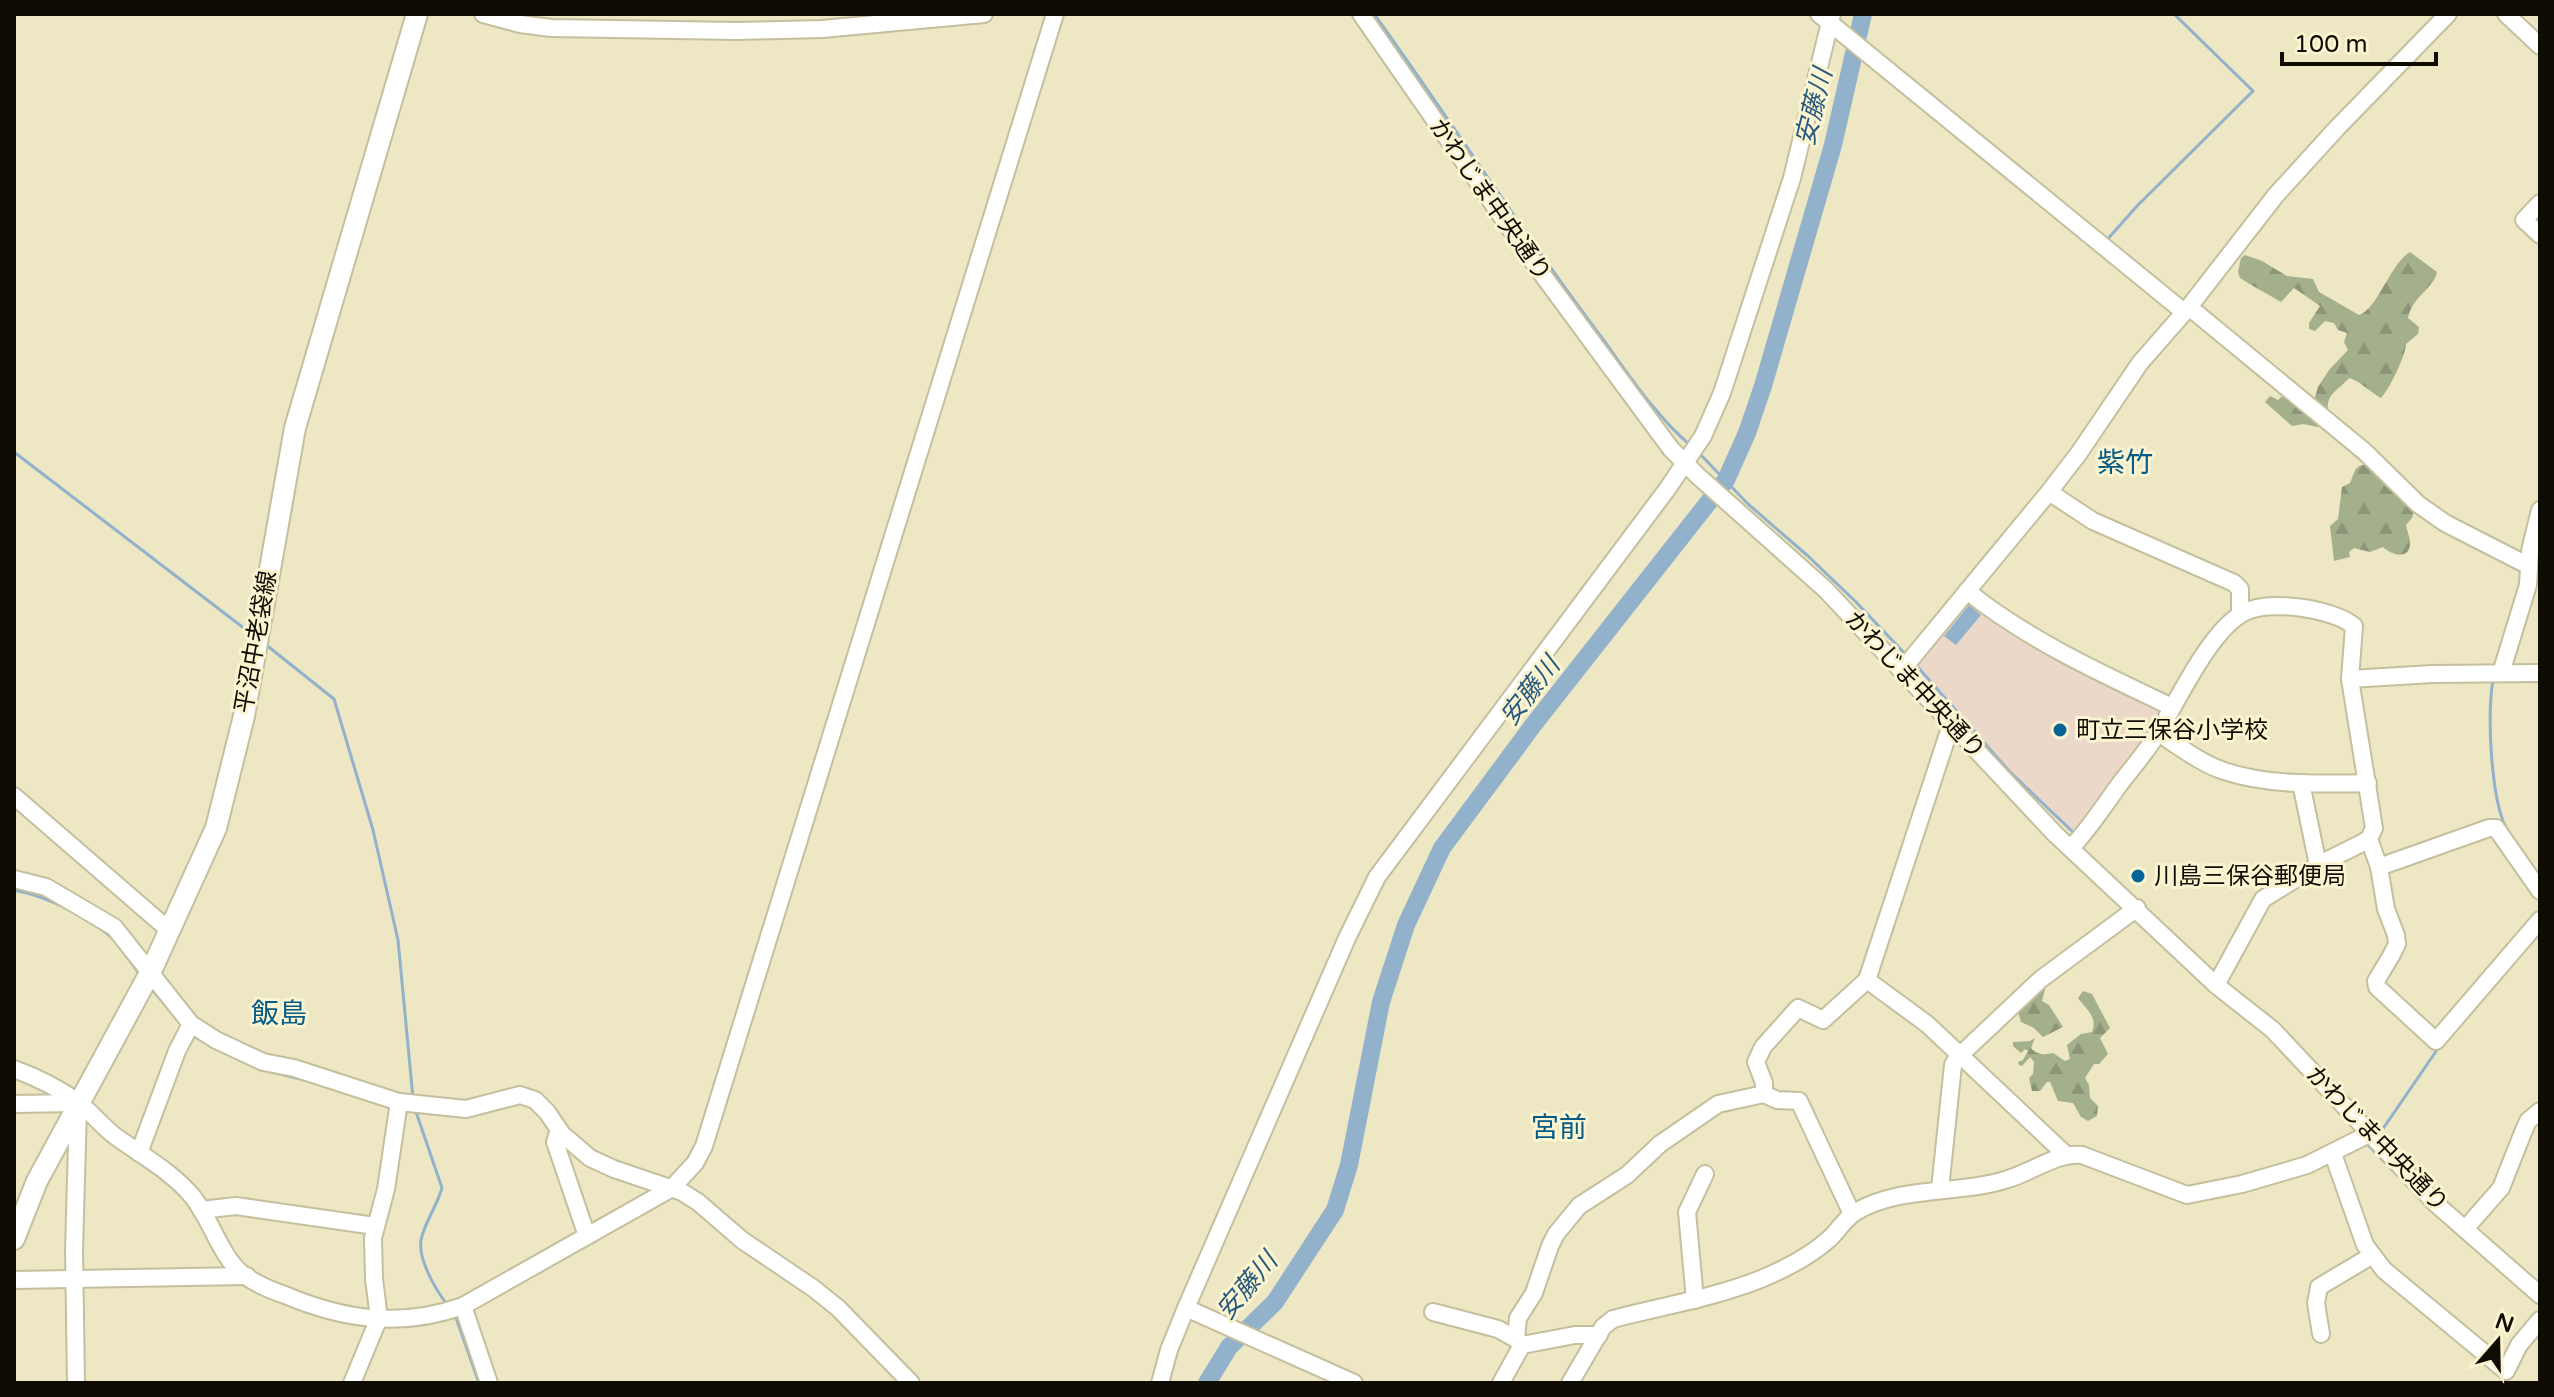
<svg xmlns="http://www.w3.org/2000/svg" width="2554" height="1397" font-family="'Varela Round','Noto Sans JP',sans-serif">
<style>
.education{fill:#ecd8c9}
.forest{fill:url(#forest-firs)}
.water{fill:#92b1cb}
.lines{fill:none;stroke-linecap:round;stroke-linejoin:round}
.stream{stroke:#92b1cb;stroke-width:3}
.river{stroke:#92b1cb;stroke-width:18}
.minor-casing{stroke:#c4bf9d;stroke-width:20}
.major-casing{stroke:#c4bf9d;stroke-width:24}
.minor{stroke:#fff;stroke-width:16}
.major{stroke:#fff;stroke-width:20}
.poi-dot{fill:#076595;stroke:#faf4d1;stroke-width:3}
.labels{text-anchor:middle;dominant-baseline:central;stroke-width:6;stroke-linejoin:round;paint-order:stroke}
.street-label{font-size:24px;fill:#0f0d03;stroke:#faf4d1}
.poi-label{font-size:24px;fill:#0f0d03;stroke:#faf4d1;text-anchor:start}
.water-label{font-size:26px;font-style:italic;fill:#27587d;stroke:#faf4d1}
.quarter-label{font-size:28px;fill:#065b86;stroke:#faf4d1}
</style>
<defs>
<pattern id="forest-firs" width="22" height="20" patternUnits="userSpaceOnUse" patternTransform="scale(2)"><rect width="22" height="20" fill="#a4af8c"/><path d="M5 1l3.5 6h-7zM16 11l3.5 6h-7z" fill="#8c9577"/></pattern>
</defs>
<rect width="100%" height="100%" fill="#ede7c4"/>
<!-- education -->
<polygon class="education" points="1967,599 2160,709 2163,713 2075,836 2032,797 1913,665"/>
<!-- forest -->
<g class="forest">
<path d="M2410,252L2437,272C2434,288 2412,297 2408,318L2419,327L2418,334L2406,344C2406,355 2389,390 2381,398C2370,392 2360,381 2349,378C2338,391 2326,393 2328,411L2318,427L2303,424L2292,426L2265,402L2270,396L2278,400L2287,392L2311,410L2318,387L2329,370L2348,350L2344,342L2347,333L2338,330L2334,323L2325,321L2315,331L2309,329V323L2320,306L2294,288L2281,302C2268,294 2254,287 2240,278L2238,272L2241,258L2245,255L2262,261L2287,276L2313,279L2319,292L2359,315C2377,310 2390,264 2410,252Z"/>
<path d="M2369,464L2383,475L2396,496L2404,497L2415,508L2412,518L2406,525C2407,531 2411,540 2410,545C2408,561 2390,554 2383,547L2370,552L2354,548L2349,552L2350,557L2334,561L2330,526L2338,519L2342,487L2350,483C2356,470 2354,465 2369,464Z"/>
<polygon points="2047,982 2042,1001 2049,1005 2063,1027 2043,1037 2034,1028 2021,1022 2017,1008"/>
<path d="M2083,991L2092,994L2110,1028L2100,1038L2108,1054L2099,1064H2094L2085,1078L2089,1085L2090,1098L2098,1106L2097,1116L2088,1121L2081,1117L2073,1103L2058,1101L2050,1082H2047L2040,1091H2032L2029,1078L2033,1074L2034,1062L2030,1057L2022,1066L2019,1065L2018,1062L2023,1060L2028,1051L2025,1049L2021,1053L2013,1046V1042L2030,1041L2035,1038L2031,1048C2036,1055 2045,1055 2053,1053L2065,1061L2070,1059L2067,1045L2081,1034L2092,1032C2098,1017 2086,1009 2078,998Z"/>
</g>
<!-- water -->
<polygon class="water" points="1969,605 1981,615 1956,645 1944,636"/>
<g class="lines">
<!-- stream -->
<g class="stream">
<path d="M1374,14C1451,121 1522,232 1602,338C1629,375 1655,415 1690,445"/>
<polyline points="2106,241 2137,206 2253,91 2174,14"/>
<polyline points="2311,418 2370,467"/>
<polyline points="14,452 249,632"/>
<polyline points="1699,453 1748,504 1808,556 1856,602 1908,657"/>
<polyline points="2415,512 2429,521"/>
<polyline points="265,644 334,699 373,830 398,940 413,1098"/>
<polyline points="1916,665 2009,771 2075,834"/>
<path d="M2493,680C2487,715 2491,788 2503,821C2508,833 2517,843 2523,853"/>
<path d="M14,890C50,897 88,917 115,940"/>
<polyline points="122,950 141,976"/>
<polyline points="2521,954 2540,933"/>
<polyline points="151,988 182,1025"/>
<polyline points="193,1036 247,1063"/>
<polyline points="269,1071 304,1080"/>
<path d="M415,1109L442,1188C437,1205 427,1219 422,1236C415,1256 436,1290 448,1306"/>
<polyline points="2378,1136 2439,1047"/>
<polyline points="2367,1144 2406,1184"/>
<polyline points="2449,1226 2503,1273"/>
<polyline points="2533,1299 2540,1305"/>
<polyline points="455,1315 479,1383"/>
</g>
<!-- river -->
<polyline class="river" points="1207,1383 1229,1347 1275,1302 1335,1210 1349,1165 1381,1002 1406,925 1442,848 1534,724 1726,480 1747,433 1763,386 1833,145 1863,14"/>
<defs>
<g id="minor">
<polyline points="483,14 520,24 551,28 737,31 822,29 984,14"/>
<polyline points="1361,14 1539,270 1671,449 1698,476 1826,590 2055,834 2216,985 2273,1030 2435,1203 2540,1295"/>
<polyline points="1819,14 2184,312"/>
<polyline points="2506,14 2540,46"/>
<polyline points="2540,203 2524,220 2540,235"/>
<polyline points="2189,307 2364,451 2418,504 2445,523 2529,566"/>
<polyline points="2049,492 2093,521 2234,583 2240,589 2240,614"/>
<path d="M1967,591C2028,640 2100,673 2172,707"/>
<polyline points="1902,670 2049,492 2079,453 2140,363 2189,307 2276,195 2337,128 2448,14"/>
<polyline points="2501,673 2528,585 2530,551 2540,510"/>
<polyline points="2350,679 2432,674 2540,673"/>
<path d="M2158,733C2179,746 2200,763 2224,771C2269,786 2322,784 2368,783"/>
<polyline points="2301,783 2318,865"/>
<polyline points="14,796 170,931"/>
<polyline points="2369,839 2379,867 2386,909 2396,935 2397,944 2391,956 2376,981 2377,987 2436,1041 2540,920"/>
<path d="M2071,848C2089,829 2104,806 2119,785C2132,768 2148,750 2159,731C2178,700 2210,631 2243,613C2268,599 2332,608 2354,626L2350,679L2374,828L2369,839L2362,843L2318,865L2263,899L2216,985"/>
<polyline points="2379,867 2489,828 2496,828 2540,891"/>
<polyline points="14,879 46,887 114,927 191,1024 216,1040 263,1062 294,1068 399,1102 466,1109 520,1095 535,1100 547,1112 562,1134 590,1158 614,1169 682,1192 698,1202 742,1240 813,1288 838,1308 911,1383"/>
<polyline points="1867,980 1949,731 1954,725"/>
<path d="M14,1069C36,1077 60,1089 79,1103C92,1113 102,1126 115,1136C141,1155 171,1171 192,1196C211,1219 219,1253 241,1273C254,1283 270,1290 285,1295C344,1320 401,1328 463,1306L672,1188L695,1163L704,1146L1055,14"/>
<polyline points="1764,1094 1764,1083 1756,1062 1763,1047 1798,1008 1823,1020 1867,980 1927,1024 2065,1154"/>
<polyline points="14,1104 76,1103"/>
<polyline points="559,1130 555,1142 587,1236"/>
<polyline points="139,1153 177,1051 191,1024"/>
<polyline points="2333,1154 2365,1245 2384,1270 2506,1371 2519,1345 2540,1320"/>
<polyline points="1940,1189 1953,1065 1957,1058 2041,979 2137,908"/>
<polyline points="201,1210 236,1206 375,1226"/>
<polyline points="2465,1229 2501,1188 2524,1130 2528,1121 2540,1111"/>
<polyline points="14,1280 247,1276"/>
<polyline points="1695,1300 1687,1212 1705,1174"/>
<polyline points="463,1306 489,1383"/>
<polyline points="1186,1308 1354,1383"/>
<polyline points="1433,1312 1498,1329 1516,1339"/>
<polyline points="2321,1334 2316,1303 2319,1287 2371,1256"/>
<polyline points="1522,1345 1516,1339 1518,1318 1534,1293 1550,1246 1556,1234 1579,1206 1627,1175 1660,1144 1718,1104 1764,1094 1777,1100 1799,1101 1852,1214"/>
<polyline points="1522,1345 1575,1335 1599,1335"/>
<polyline points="76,1383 74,1250 78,1108"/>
<polyline points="352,1383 379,1318 374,1279 373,1238 386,1189 399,1102"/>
<polyline points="1160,1383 1169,1350 1186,1308 1347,938 1377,877 1668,488 1703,436 1722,393 1792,178 1832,14"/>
<polyline points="1501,1383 1522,1345"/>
<path d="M1570,1383L1603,1327L1613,1319C1662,1306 1713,1298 1761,1279C1785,1269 1809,1257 1829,1239C1838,1231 1844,1220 1854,1213C1898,1185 1960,1195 2008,1179C2032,1172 2058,1152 2082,1155L2187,1195L2242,1184L2307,1165L2369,1134"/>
</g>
<polyline id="major" points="14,1239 37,1181 151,971 216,828 244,716 295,428 417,14"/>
</defs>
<!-- minor casing -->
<use href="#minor" class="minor-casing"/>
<!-- major casing -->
<use href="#major" class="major-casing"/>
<!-- minor -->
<use href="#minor" class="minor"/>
<!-- major -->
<use href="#major" class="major"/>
</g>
<!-- markers -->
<g class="poi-dot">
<circle cx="2060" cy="730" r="8"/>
<circle cx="2138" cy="876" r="8"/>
</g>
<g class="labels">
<!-- street labels -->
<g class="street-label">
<text transform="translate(1490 200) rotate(55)">かわじま中央通り</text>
<text transform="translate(256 642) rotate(-80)">平沼中老袋線</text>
<text transform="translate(1915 685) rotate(47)">かわじま中央通り</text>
<text transform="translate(2377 1139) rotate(46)">かわじま中央通り</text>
</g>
<!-- poi labels -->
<g class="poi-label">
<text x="2076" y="730">町立三保谷小学校</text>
<text x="2154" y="876">川島三保谷郵便局</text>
</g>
<!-- water labels -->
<g class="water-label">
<text transform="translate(1814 107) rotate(-76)">安藤川</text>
<text transform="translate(1530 691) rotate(-52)">安藤川</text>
<text transform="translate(1247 1286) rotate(-50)">安藤川</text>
</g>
<!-- quarter labels -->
<g class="quarter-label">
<text x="2125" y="463">紫竹</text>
<text x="279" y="1014">飯島</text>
<text x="1559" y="1128">宮前</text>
</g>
</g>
<!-- border -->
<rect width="2554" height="1397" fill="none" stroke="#0f0d03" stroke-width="32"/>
<!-- north arrow -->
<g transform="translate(2498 1341) rotate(20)" stroke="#faf4d1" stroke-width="6" paint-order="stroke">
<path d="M0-6L14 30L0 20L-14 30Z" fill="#0f0d03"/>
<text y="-12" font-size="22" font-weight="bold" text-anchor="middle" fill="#0f0d03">N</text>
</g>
<!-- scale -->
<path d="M2282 52v12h154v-12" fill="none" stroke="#0f0d03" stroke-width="4"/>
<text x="2294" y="52" font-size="24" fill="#0f0d03" stroke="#faf4d1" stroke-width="6" paint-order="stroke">100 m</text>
</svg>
